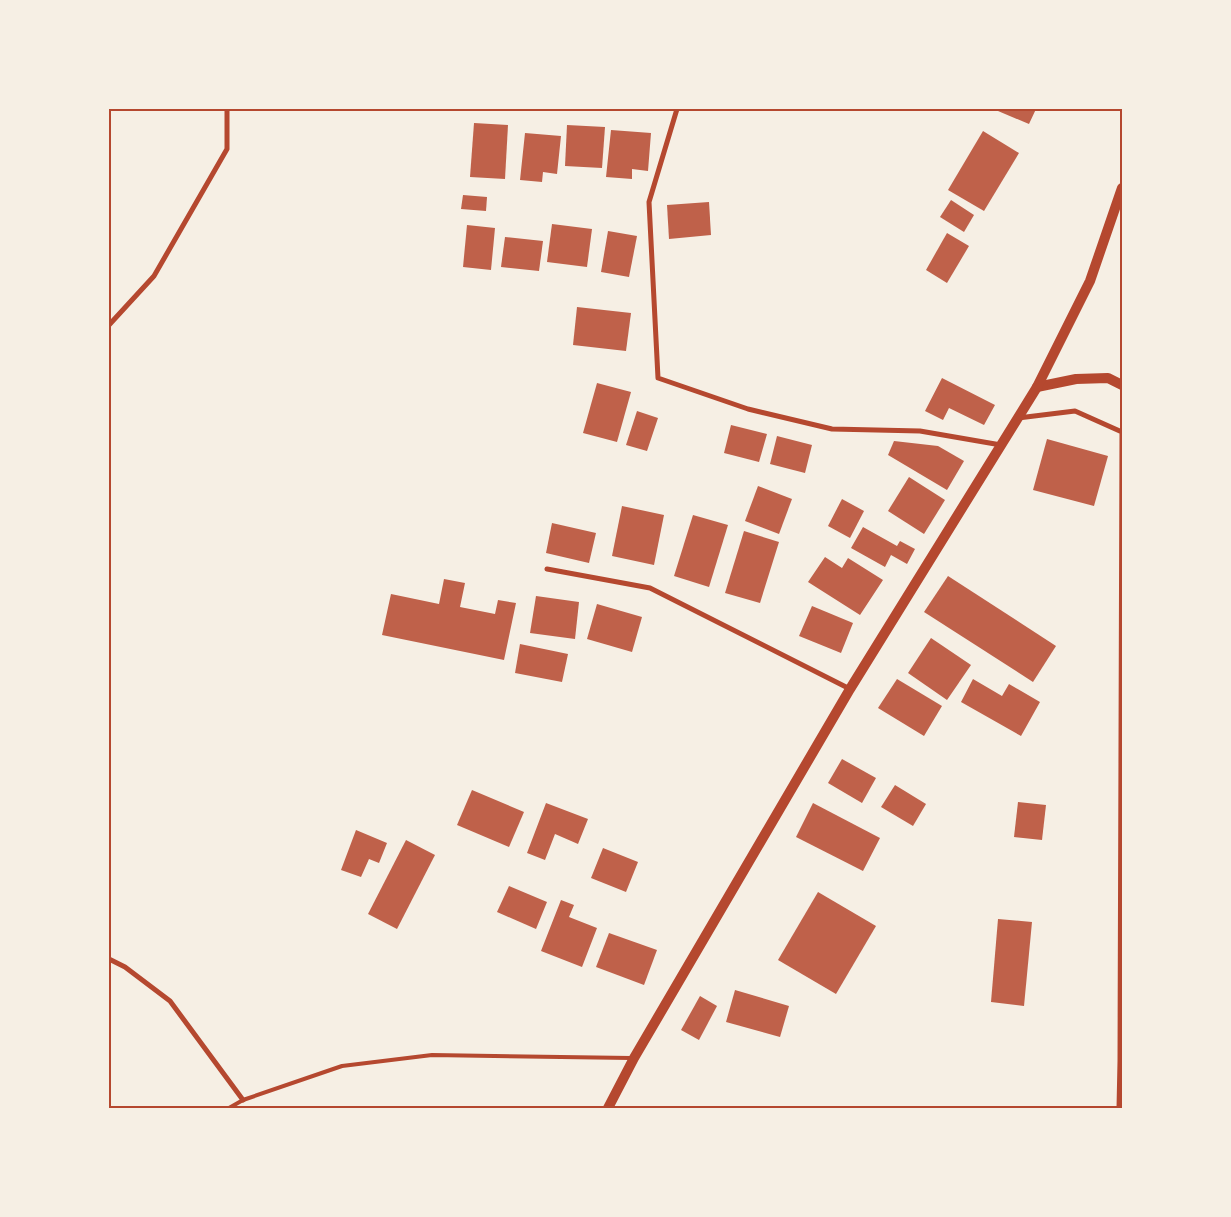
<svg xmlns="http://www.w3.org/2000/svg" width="1231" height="1217" font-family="Cabin,sans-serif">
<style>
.building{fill:#bf614a}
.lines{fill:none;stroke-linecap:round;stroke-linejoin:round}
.service{stroke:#b5482f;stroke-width:4}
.minor{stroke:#b5482f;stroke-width:5}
.secondary{stroke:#b5482f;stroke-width:10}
.neatline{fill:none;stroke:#b5482f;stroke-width:2}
</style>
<rect width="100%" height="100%" fill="#f6efe4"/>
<!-- building -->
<g class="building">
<polygon points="999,109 1036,109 1029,124 998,111"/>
<polygon points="474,123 508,125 505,179 470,177"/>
<polygon points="567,125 605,127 602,168 565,166"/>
<polygon points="611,130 651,133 648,171 632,169 632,179 606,177"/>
<polygon points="983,131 1019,153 984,211 948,190"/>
<polygon points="525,133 561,136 557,174 543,172 542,182 520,180"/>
<polygon points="463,195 487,197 486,211 461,209"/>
<polygon points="951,200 974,215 964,232 940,217"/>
<polygon points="709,202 711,235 669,239 667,205"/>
<polygon points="552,224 592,229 587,267 547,262"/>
<polygon points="467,225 495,228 491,270 463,267"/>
<polygon points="608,231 637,236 629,277 601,272"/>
<polygon points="947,233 969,246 947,283 926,270"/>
<polygon points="505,237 543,241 539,271 501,267"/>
<polygon points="577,307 631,313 626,351 573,345"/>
<polygon points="942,378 995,405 984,425 949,408 943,420 925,411"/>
<polygon points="597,383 631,392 617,442 583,433"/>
<polygon points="637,411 658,418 647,451 626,445"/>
<polygon points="731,425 767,434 759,462 724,453"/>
<polygon points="777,436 812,445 805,473 770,464"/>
<polygon points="1047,439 1108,456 1094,506 1033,490"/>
<polygon points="894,441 938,446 964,461 947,490 888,455"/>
<polygon points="909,477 945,500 924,534 888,511"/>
<polygon points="758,486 792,499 779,534 745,521"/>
<polygon points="842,499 864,511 850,538 828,526"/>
<polygon points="622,506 664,515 654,565 612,556"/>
<polygon points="693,515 728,525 709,587 674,576"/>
<polygon points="552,523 596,533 589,563 546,553"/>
<polygon points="863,527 897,546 900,541 915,549 907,564 891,555 885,567 851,548"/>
<polygon points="744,531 779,542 760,603 725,593"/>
<polygon points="825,557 842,568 848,558 883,580 860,615 808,582"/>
<polygon points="948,576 1056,646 1033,682 924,612"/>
<polygon points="444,579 465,583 460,607 495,614 498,600 516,603 504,660 382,635 391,594 439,604"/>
<polygon points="536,596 579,602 575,639 530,633"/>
<polygon points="597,604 642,617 632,652 587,639"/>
<polygon points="812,606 853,623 841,653 799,636"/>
<polygon points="931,638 971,665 947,700 908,673"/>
<polygon points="520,644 568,654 562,682 515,673"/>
<polygon points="897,679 942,706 924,736 878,708"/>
<polygon points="973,679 1002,696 1009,684 1040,702 1021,736 961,702"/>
<polygon points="842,759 876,778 862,803 828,783"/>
<polygon points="895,785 926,804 913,826 881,807"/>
<polygon points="472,790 524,812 509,847 457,825"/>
<polygon points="1018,802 1046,805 1042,840 1014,837"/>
<polygon points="546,803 588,819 578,844 555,834 545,860 527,853"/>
<polygon points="813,803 880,838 863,871 796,837"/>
<polygon points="356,830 387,843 379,863 369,859 361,877 341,870"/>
<polygon points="406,840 435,855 397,929 368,914"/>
<polygon points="603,848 638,862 626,892 591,878"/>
<polygon points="509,886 547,902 536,929 497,912"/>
<polygon points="818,892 876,926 836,994 778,960"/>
<polygon points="561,900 574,905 569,917 597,928 582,967 541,951"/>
<polygon points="998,919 1032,922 1024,1006 991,1002"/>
<polygon points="609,933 657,950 644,985 596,967"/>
<polygon points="735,990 789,1006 780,1037 726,1022"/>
<polygon points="700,996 717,1006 699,1040 681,1030"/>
</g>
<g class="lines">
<!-- service -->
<polyline class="service" points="229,1108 243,1100 342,1066 432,1055 631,1058"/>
<!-- minor -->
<g class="minor">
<polyline points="677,109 649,202 658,378 748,409 832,429 920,431 1001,445"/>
<polyline points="109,325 154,276 227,149 227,109"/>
<polyline points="1018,418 1075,411 1122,432 1120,1061 1119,1108"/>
<polyline points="547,569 650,588 850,689"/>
<polyline points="109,959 125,967 170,1001 243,1100"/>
</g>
<!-- secondary -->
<g class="secondary">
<polyline points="1037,387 1076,379 1108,378 1122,385"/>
<polyline points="608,1108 634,1058 850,689 1037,387 1090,281 1122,188"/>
</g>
</g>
<!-- border -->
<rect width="1231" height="1217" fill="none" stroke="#f6efe4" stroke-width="220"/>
<rect x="110" y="110" width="1011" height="997" class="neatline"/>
</svg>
